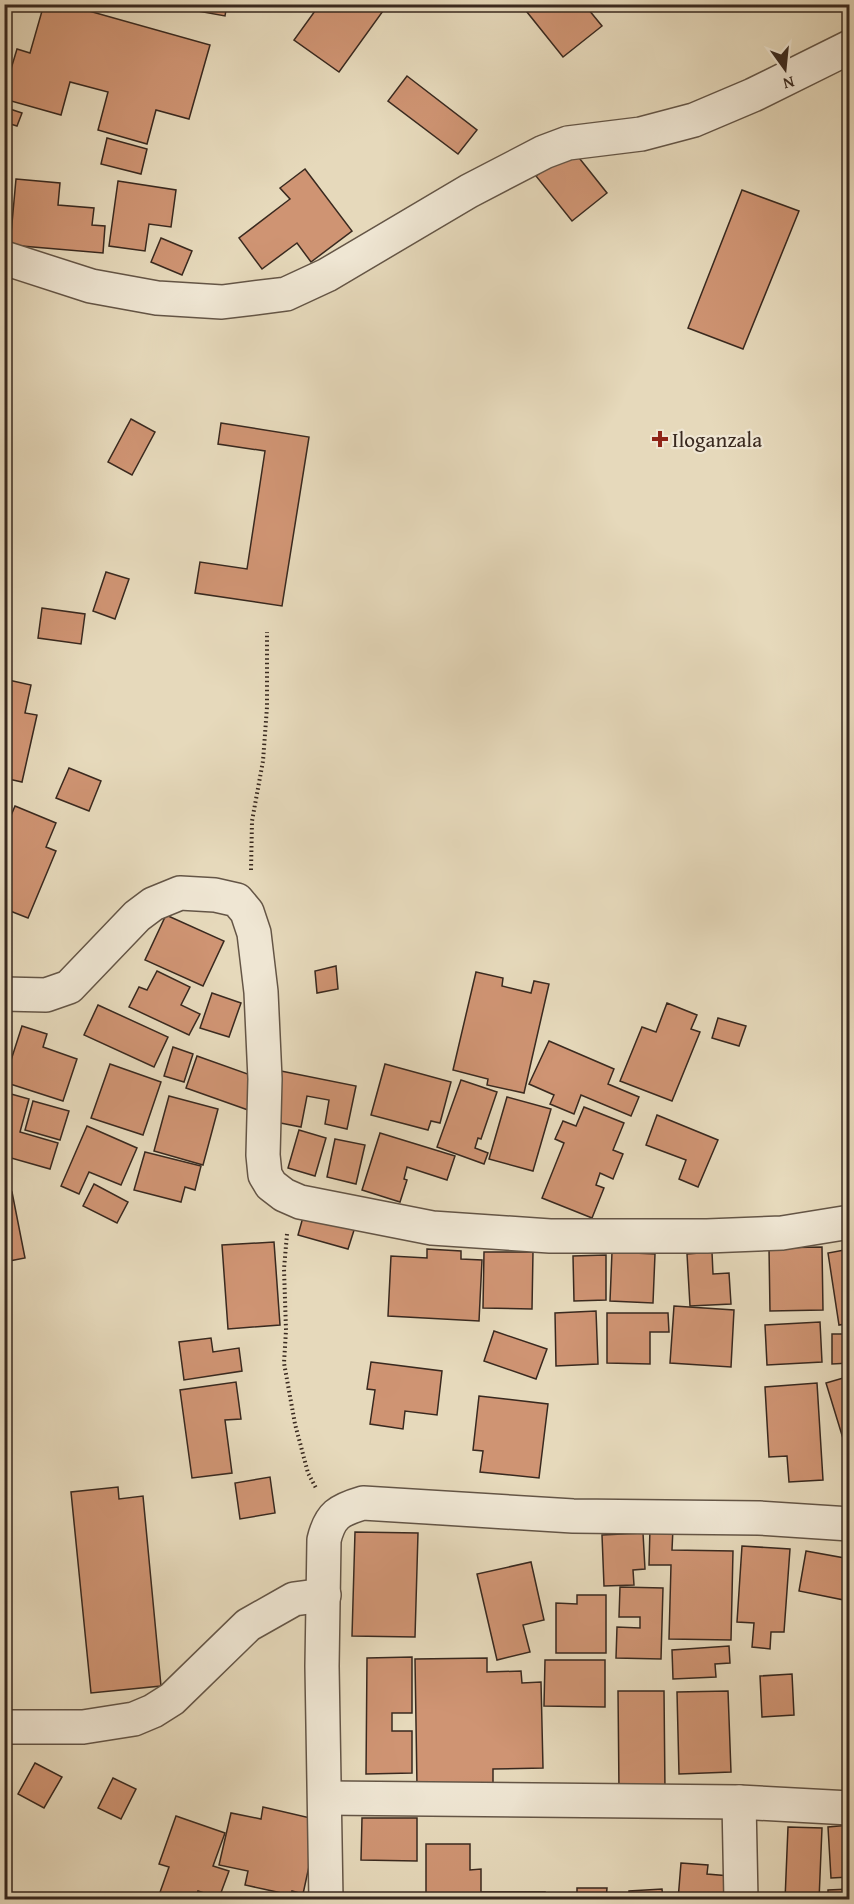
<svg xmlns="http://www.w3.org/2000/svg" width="854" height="1904" font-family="'Gentium Book Plus',serif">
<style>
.building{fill:#cf9473;stroke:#39291f;stroke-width:1.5}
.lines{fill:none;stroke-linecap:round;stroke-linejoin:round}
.minor-casing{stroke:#645546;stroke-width:36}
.path{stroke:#39291f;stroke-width:4;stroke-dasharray:1.5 3;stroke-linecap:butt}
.minor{stroke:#efe6d3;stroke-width:33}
.poi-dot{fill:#8f2418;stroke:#efe6d3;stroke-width:2}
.labels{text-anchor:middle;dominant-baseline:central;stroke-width:4.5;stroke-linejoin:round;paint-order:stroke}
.poi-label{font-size:21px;fill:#39291f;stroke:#efe6d3;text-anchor:start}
</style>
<rect width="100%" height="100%" fill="#e6d9bb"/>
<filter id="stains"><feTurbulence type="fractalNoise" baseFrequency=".00333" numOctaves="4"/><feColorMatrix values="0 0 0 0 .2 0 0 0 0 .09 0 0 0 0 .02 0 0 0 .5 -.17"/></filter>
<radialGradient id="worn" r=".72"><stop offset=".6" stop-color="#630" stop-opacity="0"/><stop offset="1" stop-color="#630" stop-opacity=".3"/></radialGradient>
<!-- building -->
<g class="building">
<polygon points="44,4 64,4 210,45 189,119 156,110 147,144 98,130 108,92 70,82 61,115 4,99 4,92 17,49 30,53"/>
<polygon points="159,4 227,4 225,16"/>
<polygon points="320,4 373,4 383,11 339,72 294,40"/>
<polygon points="537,4 584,4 602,26 563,57 527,12"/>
<polygon points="407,76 477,130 458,154 388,101"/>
<polygon points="4,107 22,113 17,126 4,122"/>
<polygon points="107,138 147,149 141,174 101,164"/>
<polygon points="572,149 607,193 572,221 536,176"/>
<polygon points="305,169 352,231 311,262 297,243 262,269 239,238 290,199 280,188"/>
<polygon points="16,179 60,183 58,205 94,208 92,225 105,226 103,253 10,245"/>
<polygon points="118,181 176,190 171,227 149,224 145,251 109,246"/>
<polygon points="742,190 799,211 743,349 688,328"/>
<polygon points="161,238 192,251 182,275 151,262"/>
<polygon points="131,419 155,432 132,475 108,462"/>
<polygon points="221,423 309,437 282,606 195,593 200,562 247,569 265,451 218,444"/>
<polygon points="106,572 129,579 115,619 93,611"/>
<polygon points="42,608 85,614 81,644 38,638"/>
<polygon points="4,679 31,685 25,713 37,715 22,782 4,778"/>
<polygon points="69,768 101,781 89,811 56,798"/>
<polygon points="15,806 56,823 46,847 56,851 28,918 5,909 4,911 4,832"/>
<polygon points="166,915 224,941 203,986 145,960"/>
<polygon points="336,966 338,989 317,993 315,971"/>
<polygon points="157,971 190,987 181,1005 200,1014 189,1035 129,1007 139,987 147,990"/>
<polygon points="476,972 503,978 502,986 531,993 534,981 549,984 524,1093 487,1085 488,1079 453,1070"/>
<polygon points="212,993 241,1003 229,1037 200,1028"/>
<polygon points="667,1003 697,1015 691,1029 700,1032 672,1101 620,1081 642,1027 656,1032"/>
<polygon points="98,1005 168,1037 154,1067 84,1035"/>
<polygon points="718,1018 746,1026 739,1046 712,1038"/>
<polygon points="22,1026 47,1034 43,1047 77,1059 63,1101 4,1082"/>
<polygon points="549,1041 614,1069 608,1084 639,1097 631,1116 581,1095 574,1114 550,1104 554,1095 529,1084"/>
<polygon points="173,1047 193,1054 184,1082 164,1076"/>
<polygon points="197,1056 259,1078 248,1110 186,1088"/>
<polygon points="110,1064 161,1082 143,1135 91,1118"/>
<polygon points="385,1064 451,1082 440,1123 431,1121 428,1130 371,1115"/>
<polygon points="281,1071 356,1086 347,1129 325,1124 329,1100 307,1096 301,1127 270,1121"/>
<polygon points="461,1080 497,1092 481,1139 478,1138 475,1148 488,1153 484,1164 437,1147"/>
<polygon points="4,1092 29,1099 20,1132 58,1143 50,1169 4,1156"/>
<polygon points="169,1096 218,1109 203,1165 154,1151"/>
<polygon points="507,1097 551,1109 533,1171 489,1159"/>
<polygon points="33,1101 69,1111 60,1140 25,1130"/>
<polygon points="584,1107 624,1123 613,1150 623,1154 613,1179 600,1173 596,1185 604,1188 592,1218 542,1198 564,1143 555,1139 563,1121 576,1126"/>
<polygon points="657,1115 718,1140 698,1187 679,1179 686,1160 646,1145"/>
<polygon points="87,1126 137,1148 121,1185 89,1172 79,1194 61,1186"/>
<polygon points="299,1130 326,1138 315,1176 288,1168"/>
<polygon points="380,1133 455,1156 447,1180 407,1167 404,1179 407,1180 400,1202 362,1190"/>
<polygon points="335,1139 365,1145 356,1184 327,1177"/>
<polygon points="145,1152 201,1166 195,1190 185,1187 181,1202 134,1190"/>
<polygon points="94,1184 128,1202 117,1223 83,1206"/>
<polygon points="12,1192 25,1258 4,1262 4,1193"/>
<polygon points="305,1210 356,1224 348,1249 298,1235"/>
<polygon points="274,1242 280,1325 228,1329 222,1245"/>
<polygon points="822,1247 823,1310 770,1311 769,1248"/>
<polygon points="427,1249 461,1251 461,1259 482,1260 479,1321 388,1316 391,1256 427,1258"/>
<polygon points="850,1249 850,1323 839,1325 828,1253"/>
<polygon points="484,1252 533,1252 532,1309 483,1308"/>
<polygon points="612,1252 655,1254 653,1303 610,1301"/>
<polygon points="712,1252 713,1274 729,1273 731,1304 690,1306 687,1254"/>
<polygon points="606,1255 606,1300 574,1301 573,1256"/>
<polygon points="674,1306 734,1310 731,1367 670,1363"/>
<polygon points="596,1311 598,1364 556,1366 555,1313"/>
<polygon points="607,1313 668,1313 669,1332 650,1332 650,1364 607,1363"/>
<polygon points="820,1322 822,1362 767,1365 765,1325"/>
<polygon points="494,1331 547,1349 536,1379 484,1361"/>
<polygon points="832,1334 850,1334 850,1363 832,1364"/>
<polygon points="211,1338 213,1352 239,1348 242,1371 184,1380 179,1342"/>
<polygon points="371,1362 442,1371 437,1415 405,1411 403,1429 370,1424 375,1390 367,1389"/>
<polygon points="850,1376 850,1443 845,1445 826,1383"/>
<polygon points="236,1382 241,1419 225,1420 232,1473 192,1478 180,1390"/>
<polygon points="817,1383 823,1480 789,1482 787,1456 769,1457 765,1387"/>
<polygon points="479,1396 548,1404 539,1478 480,1472 483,1451 473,1450"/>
<polygon points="270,1477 275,1513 240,1519 235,1483"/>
<polygon points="118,1487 119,1499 143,1496 161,1686 91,1693 71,1492"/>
<polygon points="650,1528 673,1528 672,1550 733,1551 731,1640 669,1639 671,1565 649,1565"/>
<polygon points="355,1532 418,1533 415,1637 352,1636"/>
<polygon points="643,1533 645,1569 633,1570 634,1585 604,1586 602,1535"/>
<polygon points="742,1546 790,1549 784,1632 771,1632 770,1649 752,1647 754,1623 737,1622"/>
<polygon points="806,1551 850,1559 850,1571 844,1600 799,1591"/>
<polygon points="531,1562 544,1620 523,1625 530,1652 497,1660 477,1574"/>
<polygon points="620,1587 663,1588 661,1659 616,1658 617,1627 640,1628 640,1617 619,1617"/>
<polygon points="577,1595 606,1595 606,1653 556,1653 556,1603 577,1604"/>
<polygon points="729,1646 730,1663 715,1664 716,1677 673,1679 672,1650"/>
<polygon points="412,1657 412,1713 392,1713 392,1731 412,1731 412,1773 366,1774 367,1658"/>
<polygon points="487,1658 487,1672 521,1671 522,1683 541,1682 543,1768 493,1769 493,1786 417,1787 415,1659"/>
<polygon points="545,1660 605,1660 605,1707 544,1706"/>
<polygon points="792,1674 794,1715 762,1717 760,1676"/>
<polygon points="618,1691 664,1691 665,1791 619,1791"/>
<polygon points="728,1691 731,1772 679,1774 677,1692"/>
<polygon points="35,1763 62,1777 44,1808 18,1794"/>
<polygon points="113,1778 136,1789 121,1819 98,1808"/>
<polygon points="263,1807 319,1820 303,1894 292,1891 291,1895 245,1885 248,1871 219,1865 231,1813 261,1819"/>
<polygon points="176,1816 225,1833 213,1866 229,1871 219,1898 198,1891 195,1900 171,1900 159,1895 169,1867 159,1864"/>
<polygon points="362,1818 417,1818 417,1861 361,1860"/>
<polygon points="850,1825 850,1877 831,1878 828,1827"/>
<polygon points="788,1827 822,1828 819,1900 785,1900"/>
<polygon points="426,1844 470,1844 470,1870 481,1869 481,1892 545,1892 545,1900 426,1900"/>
<polygon points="681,1863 708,1865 707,1874 730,1876 728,1900 678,1900"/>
<polygon points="577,1888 607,1888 606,1900 577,1900"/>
<polygon points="662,1889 663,1900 629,1900 629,1891"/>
<polygon points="850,1889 850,1900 828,1900 828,1890"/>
</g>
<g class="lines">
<defs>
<g id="minor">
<polyline points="4,258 91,286 157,298 222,302 286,294 327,275 469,191 544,152 568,143 641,134 694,120 753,95 850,47"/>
<polyline points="4,994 46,995 69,987 137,916 153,904 180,893 215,895 237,900 247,912 254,933 261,992 265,1079 263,1155 265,1175 271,1185 284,1195 300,1202 432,1228 550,1236 707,1236 782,1233 850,1222"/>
<polyline points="4,1727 83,1727 134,1719 153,1711 172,1699 248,1625 294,1599 324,1595"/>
<polyline points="325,1798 739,1802 850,1808"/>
<polyline points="739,1802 741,1900"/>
<path d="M326,1900L322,1666L324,1540C330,1515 339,1510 363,1503L573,1516L759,1518L850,1524"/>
</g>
</defs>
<!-- minor casing -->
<use href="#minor" class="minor-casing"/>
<!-- path -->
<g class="path">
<polyline points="251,870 252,821 263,761 267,707 267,632"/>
<polyline points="287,1234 284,1269 286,1330 284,1363 295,1424 308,1473 316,1488"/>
</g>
<!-- minor -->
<use href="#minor" class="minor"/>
</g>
<!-- markers -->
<path class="poi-dot" d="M657 430h6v6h6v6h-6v6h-6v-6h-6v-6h6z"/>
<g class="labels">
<!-- poi labels -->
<g class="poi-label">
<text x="672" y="439">Iloganzala</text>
</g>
</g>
<!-- margin -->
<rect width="854" height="1904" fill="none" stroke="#e6d9bb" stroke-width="24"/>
<rect x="6" y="6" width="842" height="1892" fill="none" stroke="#39291f" stroke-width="3"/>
<rect x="12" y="12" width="830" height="1880" fill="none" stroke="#39291f" stroke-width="1.5"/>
<!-- north arrow -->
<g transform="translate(785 69) rotate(165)" stroke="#efe6d3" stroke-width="4.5" paint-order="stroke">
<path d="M0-4.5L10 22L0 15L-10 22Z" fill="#39291f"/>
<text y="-9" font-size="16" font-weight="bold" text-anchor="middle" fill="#39291f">N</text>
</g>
<rect width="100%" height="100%" filter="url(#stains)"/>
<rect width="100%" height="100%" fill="url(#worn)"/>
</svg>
